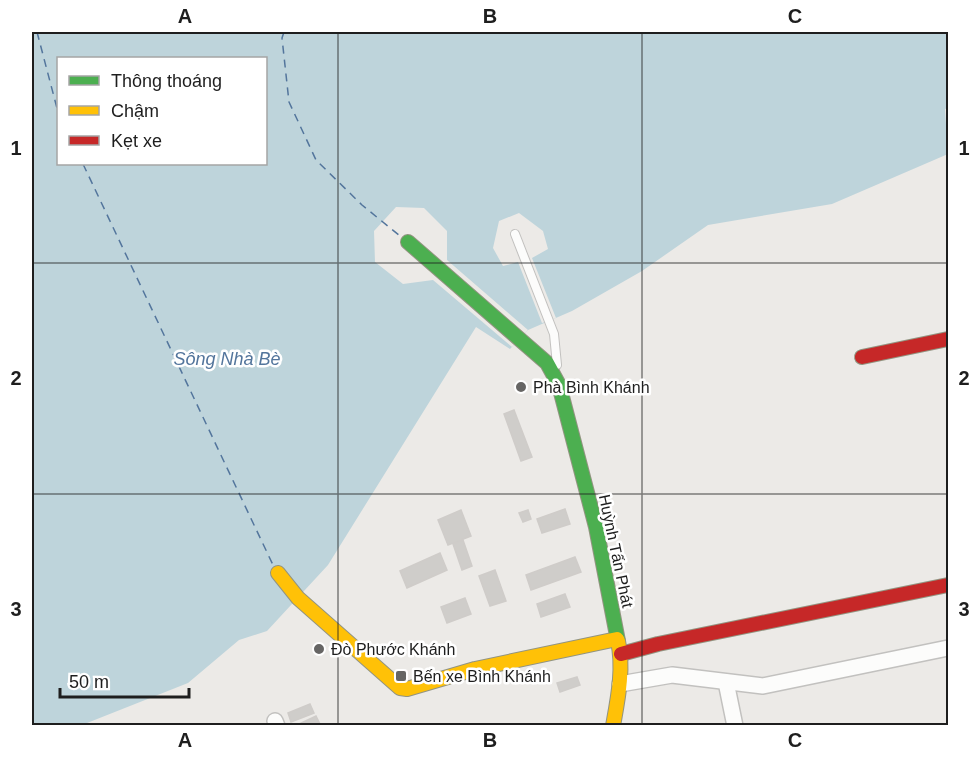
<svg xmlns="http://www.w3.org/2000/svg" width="980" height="757" font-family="Helvetica,sans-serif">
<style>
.water{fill:#bed4db;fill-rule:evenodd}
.pier{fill:#eceae7}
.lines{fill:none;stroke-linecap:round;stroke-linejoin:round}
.ferry{stroke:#53759c;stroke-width:1.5;stroke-dasharray:8 6;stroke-linecap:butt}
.building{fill:#cfcdca;stroke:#cfccc9;stroke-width:1.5}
.lane-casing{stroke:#c2c1bf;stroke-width:10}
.street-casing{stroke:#c2c1bf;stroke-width:18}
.fast-casing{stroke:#929481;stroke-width:16}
.slow-casing{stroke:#929481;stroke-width:16}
.jam-casing{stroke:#929481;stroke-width:16}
.lane{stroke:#fcfcfb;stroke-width:8}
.street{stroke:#fcfcfb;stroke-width:15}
.fast{stroke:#4caf50;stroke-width:14}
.slow{stroke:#ffc107;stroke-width:14}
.jam{stroke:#c62828;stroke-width:14}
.grid{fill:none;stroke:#1e1e1e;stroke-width:1.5;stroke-opacity:0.55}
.poi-dot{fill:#666564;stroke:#fff;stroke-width:2}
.labels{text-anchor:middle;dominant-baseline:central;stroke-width:5;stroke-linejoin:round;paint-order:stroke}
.poi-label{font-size:16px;fill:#1e1e1e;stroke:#fff;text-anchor:start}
.street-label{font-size:16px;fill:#1e1e1e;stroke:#fff}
.water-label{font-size:18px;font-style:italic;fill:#53759c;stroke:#fff}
.neatline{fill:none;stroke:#1e1e1e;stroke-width:2}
.grid-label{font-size:20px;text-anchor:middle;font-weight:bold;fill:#1e1e1e}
</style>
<rect width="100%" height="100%" fill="#eceae7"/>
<!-- water -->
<path class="water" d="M32,32H948V108L945,109L948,154L832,204L708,225L642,271L572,311L528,330L510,349L476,327L328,565L267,631L239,640L188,683L82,725H32ZM58,58H266V164H58Z"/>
<!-- pier -->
<g class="pier">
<polygon points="396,207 424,208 447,231 447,260 528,330 512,347 433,280 403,284 375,262 374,231"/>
<polygon points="519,213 543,231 548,249 532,258 556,318 542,323 518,262 503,266 493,248 499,221"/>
</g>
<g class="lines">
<!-- ferry -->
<g class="ferry">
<polyline points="37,32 58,112"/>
<polyline points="284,32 282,38 289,102 316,160 362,205 400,236"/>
<polyline points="83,164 273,565"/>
</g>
</g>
<!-- building -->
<g class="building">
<polygon points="514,410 532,457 521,461 504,414"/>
<polygon points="565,509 570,524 542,533 537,519"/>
<polygon points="461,510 471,536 448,545 438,520"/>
<polygon points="528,510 531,519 523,522 519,513"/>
<polygon points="463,540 472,566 462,570 453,544"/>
<polygon points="440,553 447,570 407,588 400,571"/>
<polygon points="575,557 581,572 531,590 526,575"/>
<polygon points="495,570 506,601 490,606 479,576"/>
<polygon points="565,594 570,607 541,617 537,604"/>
<polygon points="465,598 471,614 447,623 441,607"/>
<polygon points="577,677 580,685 560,692 557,683"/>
<polygon points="310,704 314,713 291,722 288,713"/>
<polygon points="316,716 320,724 317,726 295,726"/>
</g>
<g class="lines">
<defs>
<polyline id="lane" points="515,234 554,334 557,365"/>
<g id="street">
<polyline points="726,682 735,726"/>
<polyline points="620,684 672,675 763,686 948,648"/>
<polyline points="275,721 277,726"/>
</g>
<polyline id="fast" points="408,242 547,363 559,385 596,527 618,641"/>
<g id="slow">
<polyline points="278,573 298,598 400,688 407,689 475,669 617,639"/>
<path d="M613,726C618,698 624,669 618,641"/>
</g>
<g id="jam">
<polyline points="862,357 948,339"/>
<polyline points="621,654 658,644 948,585"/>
</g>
</defs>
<!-- lane casing -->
<use href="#lane" class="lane-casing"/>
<!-- street casing -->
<use href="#street" class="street-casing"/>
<!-- fast casing -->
<use href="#fast" class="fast-casing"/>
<!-- slow casing -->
<use href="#slow" class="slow-casing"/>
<!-- jam casing -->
<use href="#jam" class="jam-casing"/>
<!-- lane -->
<use href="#lane" class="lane"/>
<!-- street -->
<use href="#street" class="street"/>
<!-- fast -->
<use href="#fast" class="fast"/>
<!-- slow -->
<use href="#slow" class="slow"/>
<!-- jam -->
<use href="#jam" class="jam"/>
</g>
<!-- grid -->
<path class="grid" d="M338,32V726M642,32V726M32,263H948M32,494H948"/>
<!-- markers -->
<g class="poi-dot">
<circle cx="521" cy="387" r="6"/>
<circle cx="319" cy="649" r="6"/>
<rect x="395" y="670" width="12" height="12" rx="3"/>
</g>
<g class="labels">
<!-- poi labels -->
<g class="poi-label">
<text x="533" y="387">Phà Bình Khánh</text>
<text x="331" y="649">Đò Phước Khánh</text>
<text x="413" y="676">Bến xe Bình Khánh</text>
</g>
<!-- street labels -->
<g class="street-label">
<text transform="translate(616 551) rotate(78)">Huỳnh Tấn Phát</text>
</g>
<!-- water labels -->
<g class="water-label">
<text x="227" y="359">Sông Nhà Bè</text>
</g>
</g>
<!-- border -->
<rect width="980" height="757" fill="none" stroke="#ffffff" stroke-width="66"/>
<!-- legend -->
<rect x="57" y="57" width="210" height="108" fill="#ffffff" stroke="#a5a5a5" stroke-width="1.5"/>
<rect x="69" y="76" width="30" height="9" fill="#4caf50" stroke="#a5a5a5" stroke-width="1.5"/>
<text x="111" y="87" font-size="18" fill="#1e1e1e">Thông thoáng</text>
<rect x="69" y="106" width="30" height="9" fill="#ffc107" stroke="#a5a5a5" stroke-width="1.5"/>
<text x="111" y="117" font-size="18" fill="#1e1e1e">Chậm</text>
<rect x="69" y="136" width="30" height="9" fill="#c62828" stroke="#a5a5a5" stroke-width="1.5"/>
<text x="111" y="147" font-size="18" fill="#1e1e1e">Kẹt xe</text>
<!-- scale -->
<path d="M60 688v9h129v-9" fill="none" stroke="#1e1e1e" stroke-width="3"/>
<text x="69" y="688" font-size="18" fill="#1e1e1e" stroke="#ffffff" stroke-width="4.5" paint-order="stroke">50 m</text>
<rect x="33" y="33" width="914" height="691" class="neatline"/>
<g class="grid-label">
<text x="185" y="23">A</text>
<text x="490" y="23">B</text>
<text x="795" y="23">C</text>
<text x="16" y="155">1</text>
<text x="964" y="155">1</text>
<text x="16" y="385">2</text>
<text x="964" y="385">2</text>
<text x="16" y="616">3</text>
<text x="964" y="616">3</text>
<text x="185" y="747">A</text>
<text x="490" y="747">B</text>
<text x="795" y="747">C</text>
</g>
</svg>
